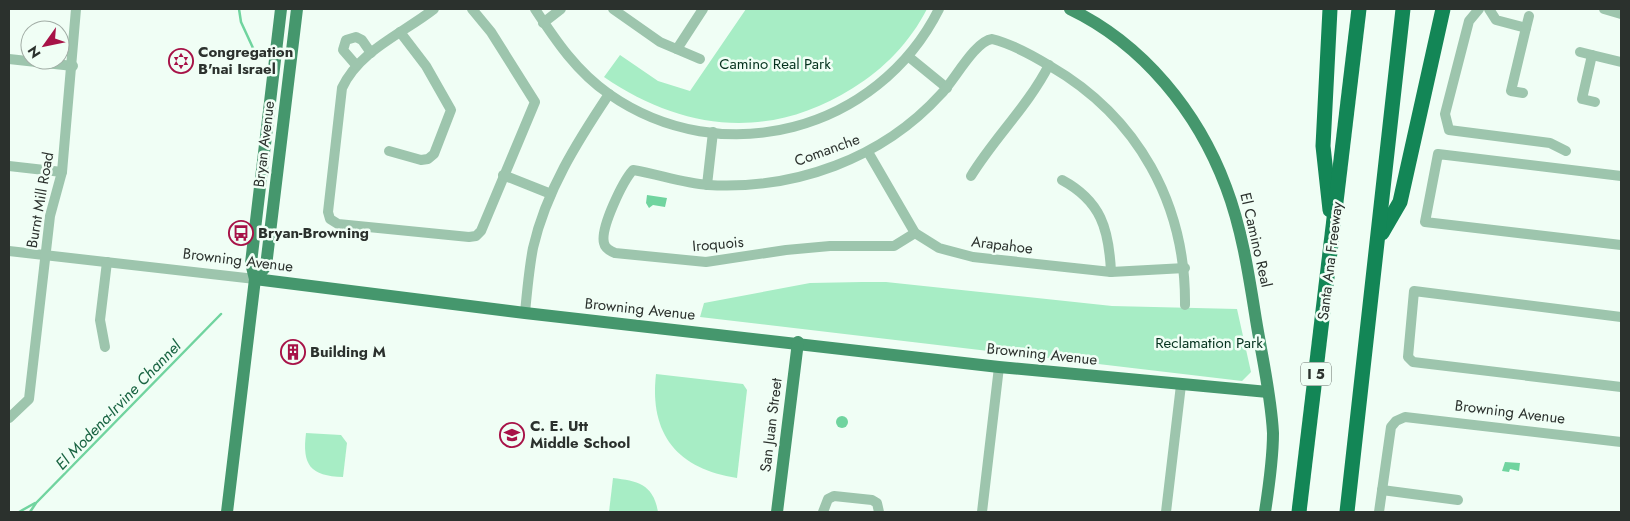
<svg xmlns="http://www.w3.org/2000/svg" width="1630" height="521" font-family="Jost,sans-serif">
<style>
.green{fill:#a7edc5}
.water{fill:#70d49f}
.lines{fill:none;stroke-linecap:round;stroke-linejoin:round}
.stream{stroke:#70d49f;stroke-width:2.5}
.minor{stroke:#9dc5ad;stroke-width:10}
.major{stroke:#45976d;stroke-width:12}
.highway{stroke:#138656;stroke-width:15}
.labels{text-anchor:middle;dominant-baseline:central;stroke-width:5;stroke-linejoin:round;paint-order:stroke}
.shield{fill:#f0fef5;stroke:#666e69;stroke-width:1}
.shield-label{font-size:14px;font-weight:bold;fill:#2b312d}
.poi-label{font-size:15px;font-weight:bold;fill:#2b312d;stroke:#f0fef5;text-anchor:start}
.park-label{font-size:15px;fill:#05321e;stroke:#f0fef5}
.street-label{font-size:15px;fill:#2b312d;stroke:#f0fef5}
.water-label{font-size:16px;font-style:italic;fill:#186341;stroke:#f0fef5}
</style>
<rect width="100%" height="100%" fill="#f0fef5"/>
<!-- green -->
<g class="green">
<path d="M746,9H927C910,42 884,69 853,88C769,141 683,131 604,77L620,55L658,81L690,91Z"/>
<polygon points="862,282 886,282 1112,306 1237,309 1251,372 1242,381 700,317 704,303 810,283"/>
<path d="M656,374L743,384L747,390L737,478C678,469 649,435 656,374Z"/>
<path d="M306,433L341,435L347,443L343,477C310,476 302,465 306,433Z"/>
<path d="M613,478C638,481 653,484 658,512H609Z"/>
</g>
<!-- water -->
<g class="water">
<polygon points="647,195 667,198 665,207 653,205 649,208 646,203"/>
<circle cx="842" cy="422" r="6"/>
<polygon points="1505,462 1520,463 1519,471 1510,469 1509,472 1502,471"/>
</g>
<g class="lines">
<!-- stream -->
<g class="stream">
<polyline points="239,9 241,22 253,48"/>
<polyline points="19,512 35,503"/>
<polyline points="30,512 36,503 221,314"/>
</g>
<!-- minor -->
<g class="minor">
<path d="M434,9C402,34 360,50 342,88L328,212L330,219L338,224L469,237L476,236L481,231L535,102L491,32L472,9"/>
<path d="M535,9C556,41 577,72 609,94C722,173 878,131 939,9"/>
<polyline points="613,9 660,42 700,59"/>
<polyline points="1479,9 1469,21 1445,114 1449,130 1550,143 1566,151"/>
<polyline points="1489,9 1496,20 1526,28 1511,91 1523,93"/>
<polyline points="1604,9 1621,14"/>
<polyline points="543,23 561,9"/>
<polyline points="1526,28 1529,16"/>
<polyline points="677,49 703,9"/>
<polyline points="1580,52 1592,55"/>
<polyline points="909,57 947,88"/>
<polyline points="9,59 73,66"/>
<polyline points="356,65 343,50 346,40 356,37 362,40 371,53"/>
<polyline points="1595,102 1582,99 1592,55 1621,62"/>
<polyline points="389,151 421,160 428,159 434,154 451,110 426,66 400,32"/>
<polyline points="868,152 915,233 939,248 973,257 1111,272 1185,268"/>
<polyline points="9,166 62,172"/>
<polyline points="503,175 551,194"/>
<path d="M971,176C995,137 1028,106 1049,65"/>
<polyline points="1621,176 1438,154 1425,222 1621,245"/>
<path d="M1062,180C1101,201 1109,229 1111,272"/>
<polyline points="707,185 713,132"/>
<path d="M915,233L894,246H830L786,250L706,262L615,253C610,251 605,248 604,243C600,228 623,181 633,170C658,174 682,183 708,185C795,190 882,159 941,94C954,81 975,41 992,39C1012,44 1032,55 1050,66C1138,117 1186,204 1185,305"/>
<polyline points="9,251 255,279"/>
<path d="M525,313C527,291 529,269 533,248C546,191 577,142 609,94"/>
<polyline points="1621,317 1414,291 1408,357 1413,362 1621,387"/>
<polyline points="105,347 100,320 107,262"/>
<polyline points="9,418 29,399 50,216 62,172 76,9"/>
<polyline points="1382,490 1458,500"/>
<polyline points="823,512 828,499 834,496 872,500 877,503 879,512"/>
<polyline points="982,512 999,367"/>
<polyline points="1166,512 1181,385"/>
<polyline points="1379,512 1391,427 1396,421 1405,417 1621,442"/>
</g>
<!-- major -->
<g class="major">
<path d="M1070,9C1143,44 1198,112 1226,187C1242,229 1249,276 1256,320C1262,357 1271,395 1273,433C1273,459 1269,486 1265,512"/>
<polyline points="255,279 525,313 999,367 1268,392"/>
<polyline points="255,279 266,266 297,9"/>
<polyline points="227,512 255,279 251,263 281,9"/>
<polyline points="777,512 798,342"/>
</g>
<!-- highway -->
<g class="highway">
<polyline points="1330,210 1323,146 1330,9"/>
<polyline points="1382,233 1400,202 1443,9"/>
<polyline points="1299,512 1359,9"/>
<polyline points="1347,512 1403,9"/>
</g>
</g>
<!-- icons -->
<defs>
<symbol id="synagogue-ring" viewBox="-11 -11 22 22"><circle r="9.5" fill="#f0fef5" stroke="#a71247" stroke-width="1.5"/><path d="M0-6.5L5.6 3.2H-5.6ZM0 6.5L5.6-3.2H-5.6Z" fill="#a71247"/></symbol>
<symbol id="bus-ring" viewBox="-11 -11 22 22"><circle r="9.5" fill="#f0fef5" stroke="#a71247" stroke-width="1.5"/><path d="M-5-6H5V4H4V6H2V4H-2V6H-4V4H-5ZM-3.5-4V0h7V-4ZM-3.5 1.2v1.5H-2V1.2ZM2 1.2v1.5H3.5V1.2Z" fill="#a71247"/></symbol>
<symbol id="building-ring" viewBox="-11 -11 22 22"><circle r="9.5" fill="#f0fef5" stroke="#a71247" stroke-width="1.5"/><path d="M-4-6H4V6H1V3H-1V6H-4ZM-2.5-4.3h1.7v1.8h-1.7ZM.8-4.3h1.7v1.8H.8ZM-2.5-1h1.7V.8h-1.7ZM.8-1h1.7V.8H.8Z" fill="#a71247"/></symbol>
<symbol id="school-ring" viewBox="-11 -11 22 22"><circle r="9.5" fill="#f0fef5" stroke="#a71247" stroke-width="1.5"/><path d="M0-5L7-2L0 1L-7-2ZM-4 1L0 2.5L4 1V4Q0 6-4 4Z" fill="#a71247"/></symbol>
</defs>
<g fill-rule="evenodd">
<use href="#synagogue-ring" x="167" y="47" width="28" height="28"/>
<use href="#bus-ring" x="227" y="219" width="28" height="28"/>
<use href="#building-ring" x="279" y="338" width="28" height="28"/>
<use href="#school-ring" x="498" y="421" width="28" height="28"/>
</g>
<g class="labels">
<!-- shield labels -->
<rect class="shield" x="1301" y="362.5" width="30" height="23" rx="4"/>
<g class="shield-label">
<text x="1316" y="374">I 5</text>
</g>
<!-- poi labels -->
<g class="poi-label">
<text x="198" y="52">Congregation<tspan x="198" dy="17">B'nai Israel</tspan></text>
<text x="258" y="233">Bryan-Browning</text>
<text x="310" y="352">Building M</text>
<text x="530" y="426">C. E. Utt<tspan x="530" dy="17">Middle School</tspan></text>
</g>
<!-- park labels -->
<g class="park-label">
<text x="775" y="64">Camino Real Park</text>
<text x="1209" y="343">Reclamation Park</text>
</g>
<!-- street labels -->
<g class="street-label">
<text transform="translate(264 144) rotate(-83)">Bryan Avenue</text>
<text transform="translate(827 150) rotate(-20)">Comanche</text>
<text transform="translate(40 200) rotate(-80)">Burnt Mill Road</text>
<text transform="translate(1256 240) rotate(77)">El Camino Real</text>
<text transform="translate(718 244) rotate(-5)">Iroquois</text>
<text transform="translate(1002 245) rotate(7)">Arapahoe</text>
<text transform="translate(238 260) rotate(7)">Browning Avenue</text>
<text transform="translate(1330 261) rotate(-83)">Santa Ana Freeway</text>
<text transform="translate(640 309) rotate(6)">Browning Avenue</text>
<text transform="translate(1042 354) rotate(6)">Browning Avenue</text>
<text transform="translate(1510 412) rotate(7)">Browning Avenue</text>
<text transform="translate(771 425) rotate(-83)">San Juan Street</text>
</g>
<!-- water labels -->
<g class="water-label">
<text transform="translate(118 405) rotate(-46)">El Modena-Irvine Channel</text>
</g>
</g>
<!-- border -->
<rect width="1630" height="521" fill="none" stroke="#2b312d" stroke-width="20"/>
<!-- north arrow -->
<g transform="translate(45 45) rotate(237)"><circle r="24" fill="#f0fef5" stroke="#a1aca5"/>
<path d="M0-4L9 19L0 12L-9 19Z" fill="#a71247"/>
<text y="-8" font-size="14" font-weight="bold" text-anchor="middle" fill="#2b312d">N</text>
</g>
</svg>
